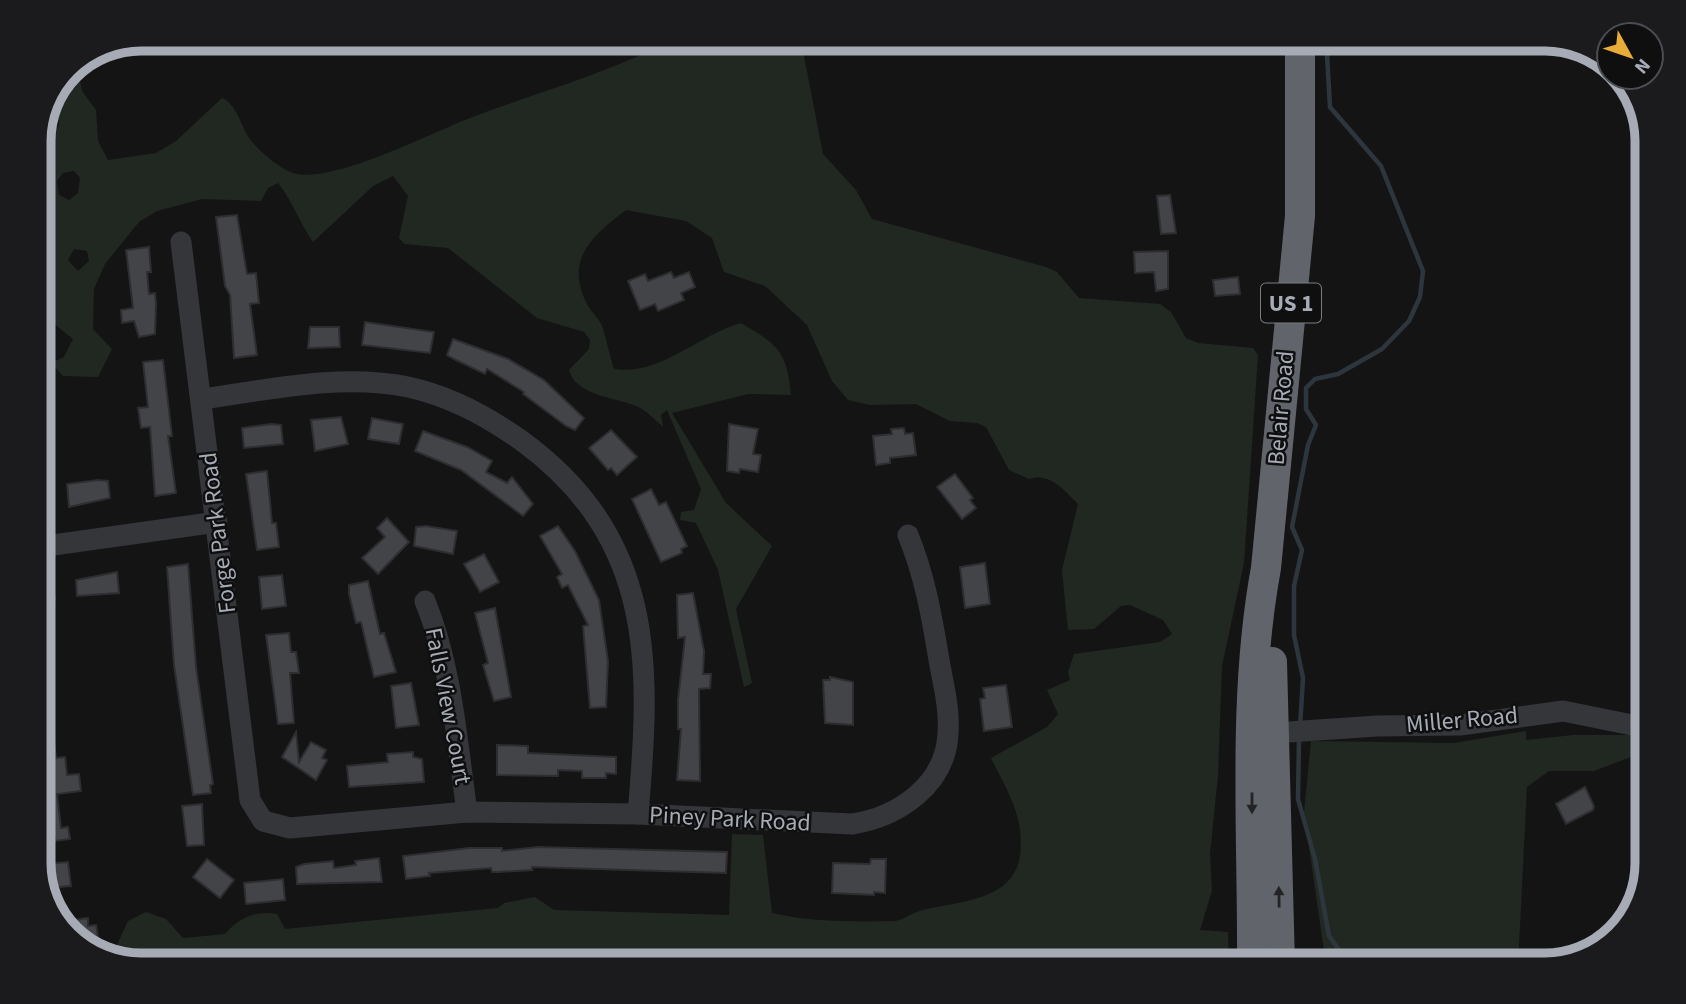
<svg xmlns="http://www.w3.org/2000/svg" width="1686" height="1004" font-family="'Source Sans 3',sans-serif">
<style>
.green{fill:#202821;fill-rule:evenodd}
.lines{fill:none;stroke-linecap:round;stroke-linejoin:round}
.stream{stroke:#2e363d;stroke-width:4.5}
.building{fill:#434448;stroke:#2e2e31;stroke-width:2}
.minor{stroke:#35363a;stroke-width:21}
.highway{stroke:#61646b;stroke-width:30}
.oneway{fill:#242427}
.labels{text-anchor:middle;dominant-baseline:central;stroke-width:5;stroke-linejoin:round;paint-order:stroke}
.shield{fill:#0f0f10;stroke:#797c84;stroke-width:2}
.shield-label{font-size:23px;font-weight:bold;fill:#a6abb5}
.street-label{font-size:24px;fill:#a6abb5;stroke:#0f0f10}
.rim{fill:none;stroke:#a6abb5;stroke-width:9}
</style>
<rect width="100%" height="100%" fill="#141415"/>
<!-- green -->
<g class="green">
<path d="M674,39H790L804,56L823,154L856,190L872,219L1046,267L1057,272L1079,298L1160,304L1171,312L1186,338L1198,343L1253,348L1258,355L1244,563L1222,666L1218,775L1210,854L1212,891L1200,930L1228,932L1229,965H141L123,961L115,949L128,921L146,912L166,919L183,938L225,934C239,918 255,910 277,914L285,929L498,908L504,903L535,897L554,910L729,915L732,834L763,835L772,913C810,922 856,922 895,921C904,920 911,913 920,911C954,901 1014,903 1020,855C1025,818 1007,790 991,758L1047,727L1058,714L1047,690L1070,680L1068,672L1074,654L1160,642L1172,634L1163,620L1130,605L1121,606L1094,629L1068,630L1062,570L1078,504C1064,490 1050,472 1029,479L1009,470L986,427L977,423L950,421L916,404L870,405L848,400L832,381L807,325L765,286L724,272L712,238L686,221L626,210C593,235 564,259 587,304C591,312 599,318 602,326C607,340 609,355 614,369C660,376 698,335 741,323C778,345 787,351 791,395L748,394L672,413L726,503L772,546L736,609L752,683L744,687L718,570L696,523L680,520L681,512L694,510L701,489L667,410L661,415L663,427C655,420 646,410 636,406C615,397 576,396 569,370L589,349L590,340L584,332L537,318L448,248L404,244L399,238L408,196L393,176L373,186L313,242C299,222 293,202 278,183L268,188L261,201L202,199L157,211L139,222L105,264L94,289L93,329L112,349L98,377L63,376L51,363L64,357L73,339C57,326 42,317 40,294C39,282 42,273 39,260V157L59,125L58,116H47L69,68L77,65L82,91L96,110L98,141L108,160L156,153L176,141L222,98C236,104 240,123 248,136C256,149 279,168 293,173C331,185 433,132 470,118C538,92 610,73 674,39ZM74,171L80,178L78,193L69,200L59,195L57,181L63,173ZM74,249L87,251L89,261L78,271L68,260Z"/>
<polygon points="1526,731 1526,740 1573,735 1647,735 1647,751 1594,771 1549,771 1527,787 1518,965 1326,965 1304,812 1311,741 1454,743"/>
</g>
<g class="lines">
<!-- stream -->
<g class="stream">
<polyline points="1300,727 1303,678 1294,635 1294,586 1302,550 1292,527 1308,445 1316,425 1306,409 1306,388 1315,379 1338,374 1382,349 1409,321 1420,297 1423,271 1381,166 1330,107 1326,38"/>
<polyline points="1299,739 1298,799 1315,859 1329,936 1350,965"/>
</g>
</g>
<!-- building -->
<g class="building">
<polygon points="1170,195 1176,233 1161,234 1157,196"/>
<polygon points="237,215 247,274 256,273 259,303 250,304 257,355 234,358 230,295 225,286 216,217"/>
<polygon points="149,247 151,272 147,272 149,294 155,293 156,304 155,334 139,337 134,321 122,323 121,310 133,308 126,250"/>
<polygon points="1168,251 1168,289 1156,291 1154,272 1135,273 1134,252"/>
<polygon points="671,272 674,278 689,272 695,287 681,293 684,300 658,311 655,304 640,310 628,281 645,274 648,281"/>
<polygon points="1238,277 1240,294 1215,296 1213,280"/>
<polygon points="365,322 434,332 430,353 362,345"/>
<polygon points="310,327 339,327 340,347 308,348"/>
<polygon points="453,339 508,359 544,380 584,418 575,430 566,426 523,394 524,392 487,369 485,374 456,360 447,355"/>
<polygon points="163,360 172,436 168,436 176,493 155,496 150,427 141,428 138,408 148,407 143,362"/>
<polygon points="341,417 348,444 315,451 311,420"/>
<polygon points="372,418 403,424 399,444 368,439"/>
<polygon points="271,424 281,425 283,444 244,448 242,428"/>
<polygon points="729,424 758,429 753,454 761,455 758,472 740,469 739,473 727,471"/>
<polygon points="904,428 905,434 913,433 916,455 890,458 890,463 876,465 873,436 892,434 891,429"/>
<polygon points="611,430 637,457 617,475 611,468 608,470 589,448"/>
<polygon points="423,431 467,447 492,461 486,472 507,483 512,477 533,504 523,516 461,470 415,451"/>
<polygon points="267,471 272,523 276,523 279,547 257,550 246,474"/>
<polygon points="955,474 973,498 970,500 976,508 962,519 937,487"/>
<polygon points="98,480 108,481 110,498 69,507 67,484"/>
<polygon points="651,489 659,505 666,502 687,546 681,549 682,553 661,562 632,499"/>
<polygon points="387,518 409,542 378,574 362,558 385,537 377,528"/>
<polygon points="426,526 457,531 453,554 414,546 416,527"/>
<polygon points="558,526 575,551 599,600 608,661 606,707 590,708 583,626 588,625 568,585 562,588 557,577 562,574 540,536"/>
<polygon points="484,554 499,582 480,592 464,564"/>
<polygon points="985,563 990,604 965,608 960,567"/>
<polygon points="188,564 196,667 213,784 210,785 211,793 193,795 174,665 167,567"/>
<polygon points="117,572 119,593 77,596 76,580"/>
<polygon points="282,575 286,606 262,609 259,577"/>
<polygon points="368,581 380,634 384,633 396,672 374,677 361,622 356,623 349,594 349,585"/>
<polygon points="53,584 55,600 39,602 39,585"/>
<polygon points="693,593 704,651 703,674 711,674 710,688 699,689 700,781 677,780 681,729 678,729 678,700 685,637 678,638 677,595"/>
<polygon points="495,608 511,697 494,701 483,665 488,663 475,613"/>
<polygon points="289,633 291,652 296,652 299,673 290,673 294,723 278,724 266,635"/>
<polygon points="830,677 853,682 853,725 825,723 823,680 830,680"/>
<polygon points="411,683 419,725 396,728 391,686"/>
<polygon points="1006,685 1012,727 984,731 980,699 985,698 983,688"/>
<polygon points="49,698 56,758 65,757 67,775 79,774 81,791 57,794 61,828 68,827 70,839 55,841 54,835 41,837 39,818 39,808 43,808 39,781 39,699"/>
<polygon points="296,732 299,762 311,742 326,750 322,758 327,760 316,780 282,757"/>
<polygon points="497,745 528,746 528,753 616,757 616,774 606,773 606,778 582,778 582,771 558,770 558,776 497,775"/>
<polygon points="413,752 413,757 422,759 424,782 349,787 347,766 388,762 387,754"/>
<polygon points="1585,787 1594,806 1593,810 1566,824 1556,804"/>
<polygon points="202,804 204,845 187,846 182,806"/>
<polygon points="538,847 727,852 726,873 532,867 532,870 498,872 492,872 491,868 429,873 430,876 406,879 403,856 469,848 502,848 502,851"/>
<polygon points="379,858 382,882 297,884 296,867 304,864 333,861 334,868 356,865 355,861"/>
<polygon points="207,859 234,880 220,898 193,877"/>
<polygon points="871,859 886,859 885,893 874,892 874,895 832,893 833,863 870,864"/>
<polygon points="68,862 71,886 48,888 46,864"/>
<polygon points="283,879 285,900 246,904 244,883"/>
<polygon points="88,918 88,926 96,925 98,937 90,937 91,952 68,930 67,921"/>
</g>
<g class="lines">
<!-- minor -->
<g class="minor">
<path d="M181,242L250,800L263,821L290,828L467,812L638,814L852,824C898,817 946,785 948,733C950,706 942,680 938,654C931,612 924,574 908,535"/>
<path d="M202,399C267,390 341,373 408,387C450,396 487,416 522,441C656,539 651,665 638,814"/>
<polyline points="39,547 217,522"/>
<path d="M425,601C452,667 457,742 467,812"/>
<polyline points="1274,733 1377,726 1460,725 1563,711 1647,728"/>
</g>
<!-- highway -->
<g class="highway">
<polyline points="1272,662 1280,965"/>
<path d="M1252,965C1253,833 1242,698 1266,568L1300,216V38"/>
</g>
</g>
<!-- one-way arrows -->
<defs><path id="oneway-solid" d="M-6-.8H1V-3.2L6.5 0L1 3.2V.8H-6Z" transform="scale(1.75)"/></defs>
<g class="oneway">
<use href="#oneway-solid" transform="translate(1252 803) rotate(90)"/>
<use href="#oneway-solid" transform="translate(1279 897) rotate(-91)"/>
</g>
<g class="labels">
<!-- shield labels -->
<rect class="shield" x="1261" y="283.5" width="60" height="39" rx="5"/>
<g class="shield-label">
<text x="1291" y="303">US 1</text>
</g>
<!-- street labels -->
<g class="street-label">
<text transform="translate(1281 408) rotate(-85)">Belair Road</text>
<text transform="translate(218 533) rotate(-97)">Forge Park Road</text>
<text transform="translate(448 706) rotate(79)">Falls View Court</text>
<text transform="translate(1462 720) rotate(-5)">Miller Road</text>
<text transform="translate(730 819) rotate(3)">Piney Park Road</text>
</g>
</g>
<!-- crop -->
<path d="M0 0H1686V1004H0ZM141 51H1545A90 90 0 0 1 1635 141V863A90 90 0 0 1 1545 953H141A90 90 0 0 1 51 863V141A90 90 0 0 1 141 51Z" fill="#1b1b1d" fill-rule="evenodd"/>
<path class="rim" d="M141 51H1545A90 90 0 0 1 1635 141V863A90 90 0 0 1 1545 953H141A90 90 0 0 1 51 863V141A90 90 0 0 1 141 51Z"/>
<!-- north arrow -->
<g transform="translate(1630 56) rotate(130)"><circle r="33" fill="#0f0f10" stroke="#4b4d52" stroke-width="2"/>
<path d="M0-5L12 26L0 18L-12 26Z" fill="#e8ac38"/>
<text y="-10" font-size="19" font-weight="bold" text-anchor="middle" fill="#a6abb5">N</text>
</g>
</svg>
